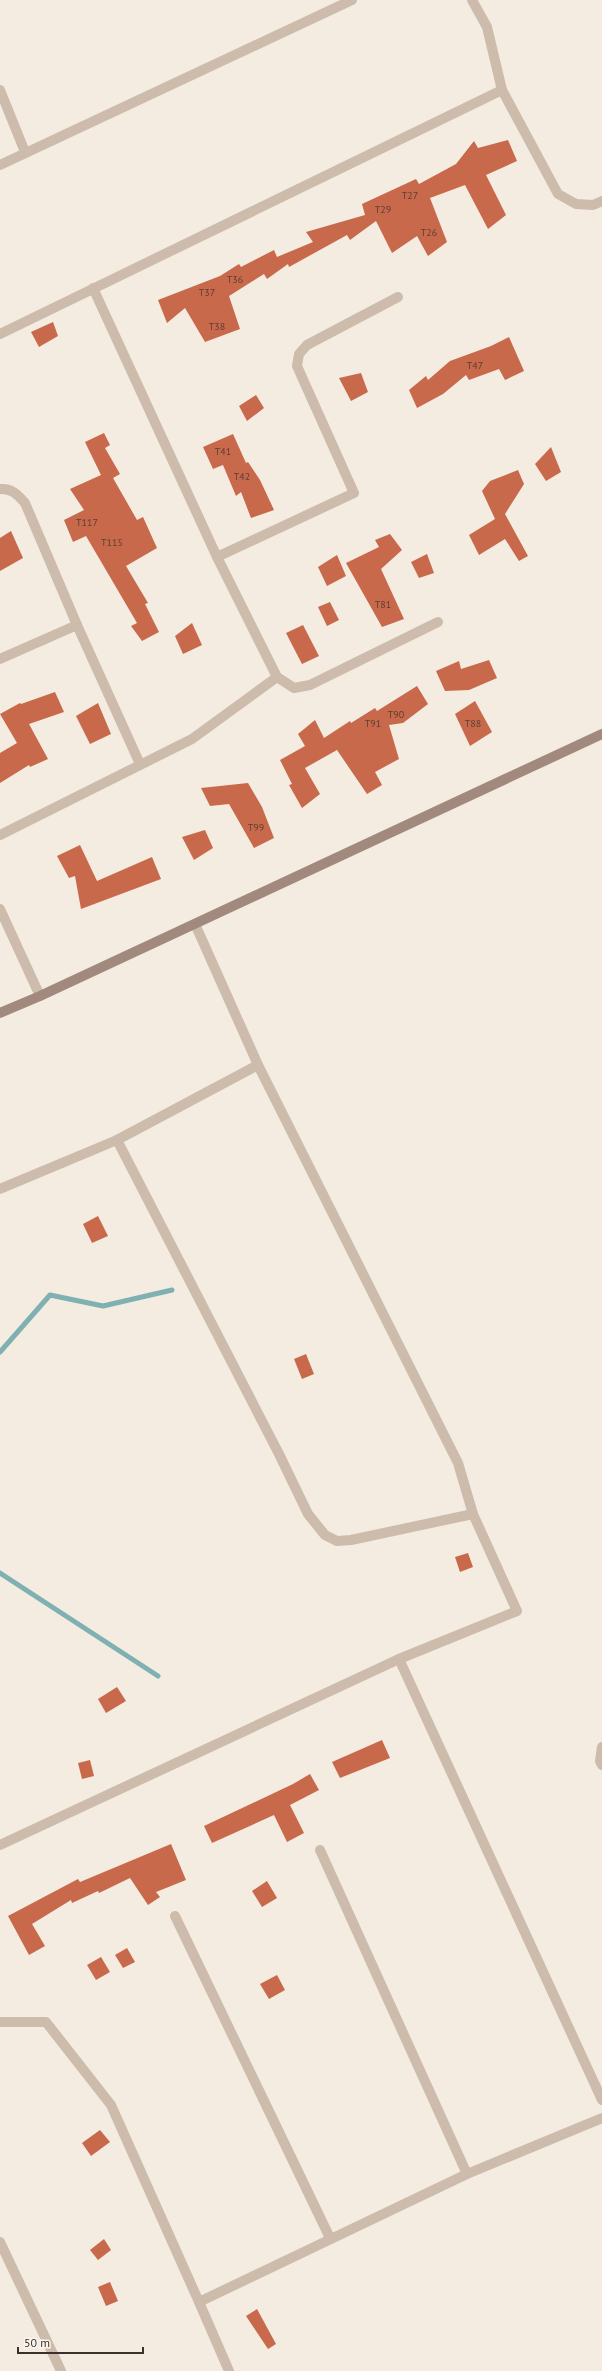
<svg xmlns="http://www.w3.org/2000/svg" width="602" height="2371" font-family="'PT Sans',sans-serif">
<style>
.lines{fill:none;stroke-linecap:round;stroke-linejoin:round}
.stream{stroke:#7fb0b2;stroke-width:5}
.building{fill:#c8694b}
.street{stroke:#cdbbac;stroke-width:10}
.secondary{stroke:#a18a7d;stroke-width:10}
.labels{text-anchor:middle;dominant-baseline:central;stroke-width:4;stroke-linejoin:round;paint-order:stroke}
.number-label{font-size:10px;fill:#5e3e33}
</style>
<rect width="100%" height="100%" fill="#f4ebe1"/>
<g class="lines">
<!-- stream -->
<g class="stream">
<polyline points="0,1352 50,1295 103,1306 172,1290"/>
<polyline points="0,1573 158,1676"/>
</g>
</g>
<!-- building -->
<g class="building">
<polygon points="508,140 517,161 486,175 506,215 488,229 465,185 430,198 447,242 428,256 417,236 392,253 376,221 350,240 347,235 289,267 288,264 267,279 264,274 229,296 240,329 205,342 185,308 167,323 158,300 220,276 239,264 241,267 274,250 277,257 313,242 306,232 365,215 362,204 416,179 419,184 456,164 474,141 478,148"/>
<polygon points="53,322 58,336 39,347 31,332"/>
<polygon points="509,337 524,371 505,380 499,369 469,380 466,375 443,394 417,408 409,390 426,376 428,380 450,361 491,346"/>
<polygon points="361,373 368,392 351,401 339,378"/>
<polygon points="256,395 264,408 247,421 239,406"/>
<polygon points="104,433 110,445 105,448 120,474 113,478 137,520 143,517 157,548 126,566 148,603 145,604 159,632 142,641 131,626 137,623 86,536 73,542 64,520 84,510 70,489 101,475 85,442"/>
<polygon points="233,434 246,463 248,462 260,480 274,510 251,518 241,492 236,496 223,465 213,469 203,447"/>
<polygon points="551,447 561,472 546,481 535,464"/>
<polygon points="518,470 524,484 505,514 528,556 519,561 505,539 479,555 469,535 495,519 482,491 490,481"/>
<polygon points="11,531 23,558 0,571 0,538"/>
<polygon points="390,534 402,550 381,569 404,619 382,627 346,563 379,547 375,540"/>
<polygon points="427,554 434,573 419,578 411,562"/>
<polygon points="337,555 346,576 327,586 318,567"/>
<polygon points="330,602 339,620 327,626 318,607"/>
<polygon points="192,623 202,645 183,654 175,636"/>
<polygon points="303,625 319,656 302,664 286,633"/>
<polygon points="489,660 497,678 469,690 445,691 436,671 459,661 461,669"/>
<polygon points="417,686 428,704 403,723 389,725 399,759 375,772 382,785 367,794 337,750 305,768 320,794 302,808 289,785 292,784 280,760 305,746 298,734 315,720 324,738 350,721 351,723 375,708 377,711"/>
<polygon points="55,692 64,712 29,724 48,759 30,767 29,765 0,783 0,753 17,743 0,714 20,703 21,704"/>
<polygon points="475,701 492,732 470,746 455,714"/>
<polygon points="98,703 111,734 90,744 76,716"/>
<polygon points="248,783 262,807 274,838 254,848 229,804 210,806 201,788"/>
<polygon points="205,830 213,848 194,860 182,837"/>
<polygon points="80,845 97,881 152,857 161,879 81,909 75,876 69,878 57,856"/>
<polygon points="98,1216 108,1236 92,1243 83,1224"/>
<polygon points="306,1354 314,1374 302,1379 294,1359"/>
<polygon points="468,1553 473,1567 460,1572 455,1557"/>
<polygon points="117,1687 126,1701 106,1713 98,1699"/>
<polygon points="382,1740 390,1758 340,1778 332,1762"/>
<polygon points="90,1760 94,1776 82,1779 78,1763"/>
<polygon points="310,1774 319,1790 290,1805 304,1833 287,1842 274,1815 212,1843 204,1826 293,1784"/>
<polygon points="171,1844 186,1880 156,1892 160,1897 148,1905 130,1878 99,1893 98,1891 72,1903 71,1900 32,1924 45,1946 29,1955 8,1916 78,1879 80,1882"/>
<polygon points="267,1881 277,1898 262,1907 252,1891"/>
<polygon points="127,1948 135,1962 123,1968 115,1955"/>
<polygon points="101,1957 110,1972 96,1980 87,1965"/>
<polygon points="277,1975 285,1990 269,1999 260,1984"/>
<polygon points="100,2130 110,2142 91,2156 82,2143"/>
<polygon points="104,2239 111,2250 98,2260 90,2250"/>
<polygon points="110,2282 118,2301 106,2306 98,2287"/>
<polygon points="257,2309 276,2344 268,2349 246,2316"/>
</g>
<g class="lines">
<!-- street -->
<g class="street">
<polyline points="472,0 487,27 502,90 558,194 576,204 593,205 602,201"/>
<polyline points="0,90 25,152"/>
<polyline points="0,165 352,0"/>
<polyline points="93,288 217,557 277,677"/>
<polyline points="0,334 502,90"/>
<path d="M0,489C12,488 18,495 25,503L77,625L140,764"/>
<polyline points="217,557 354,493 297,366 299,354 307,345 398,297"/>
<polyline points="0,659 77,625"/>
<polyline points="0,835 192,739 277,677 294,688 310,685 438,622"/>
<polyline points="0,909 40,996"/>
<polyline points="117,1140 279,1454 308,1514 325,1535 337,1541 351,1540 473,1514"/>
<polyline points="0,1189 117,1140 258,1065"/>
<polyline points="399,1659 602,2100"/>
<polyline points="602,1747 600,1761 602,1765"/>
<polyline points="0,1845 399,1659 517,1611 473,1514 458,1463 258,1065 195,924"/>
<polyline points="320,1850 467,2174"/>
<polyline points="175,1916 330,2238"/>
<polyline points="0,2022 46,2022 111,2105 199,2302 467,2174 602,2118"/>
<polyline points="0,2242 61,2371"/>
<polyline points="199,2302 229,2371"/>
</g>
<!-- secondary -->
<polyline class="secondary" points="0,1013 40,996 602,734"/>
</g>
<g class="labels">
<!-- number labels -->
<g class="number-label">
<text x="410" y="195">T27</text>
<text x="383" y="209">T29</text>
<text x="429" y="232">T26</text>
<text x="235" y="279">T36</text>
<text x="207" y="292">T37</text>
<text x="217" y="326">T38</text>
<text x="475" y="365">T47</text>
<text x="223" y="451">T41</text>
<text x="242" y="476">T42</text>
<text x="87" y="522">T117</text>
<text x="112" y="542">T115</text>
<text x="383" y="604">T81</text>
<text x="396" y="714">T90</text>
<text x="373" y="723">T91</text>
<text x="473" y="723">T88</text>
<text x="256" y="827">T99</text>
</g>
</g>
<!-- scale -->
<path d="M18 2347v6h125v-6" fill="none" stroke="#3b302b" stroke-width="2"/>
<text x="24" y="2347" font-size="12" fill="#3b302b" stroke="#fbf5ee" stroke-width="3" paint-order="stroke">50 m</text>
</svg>
